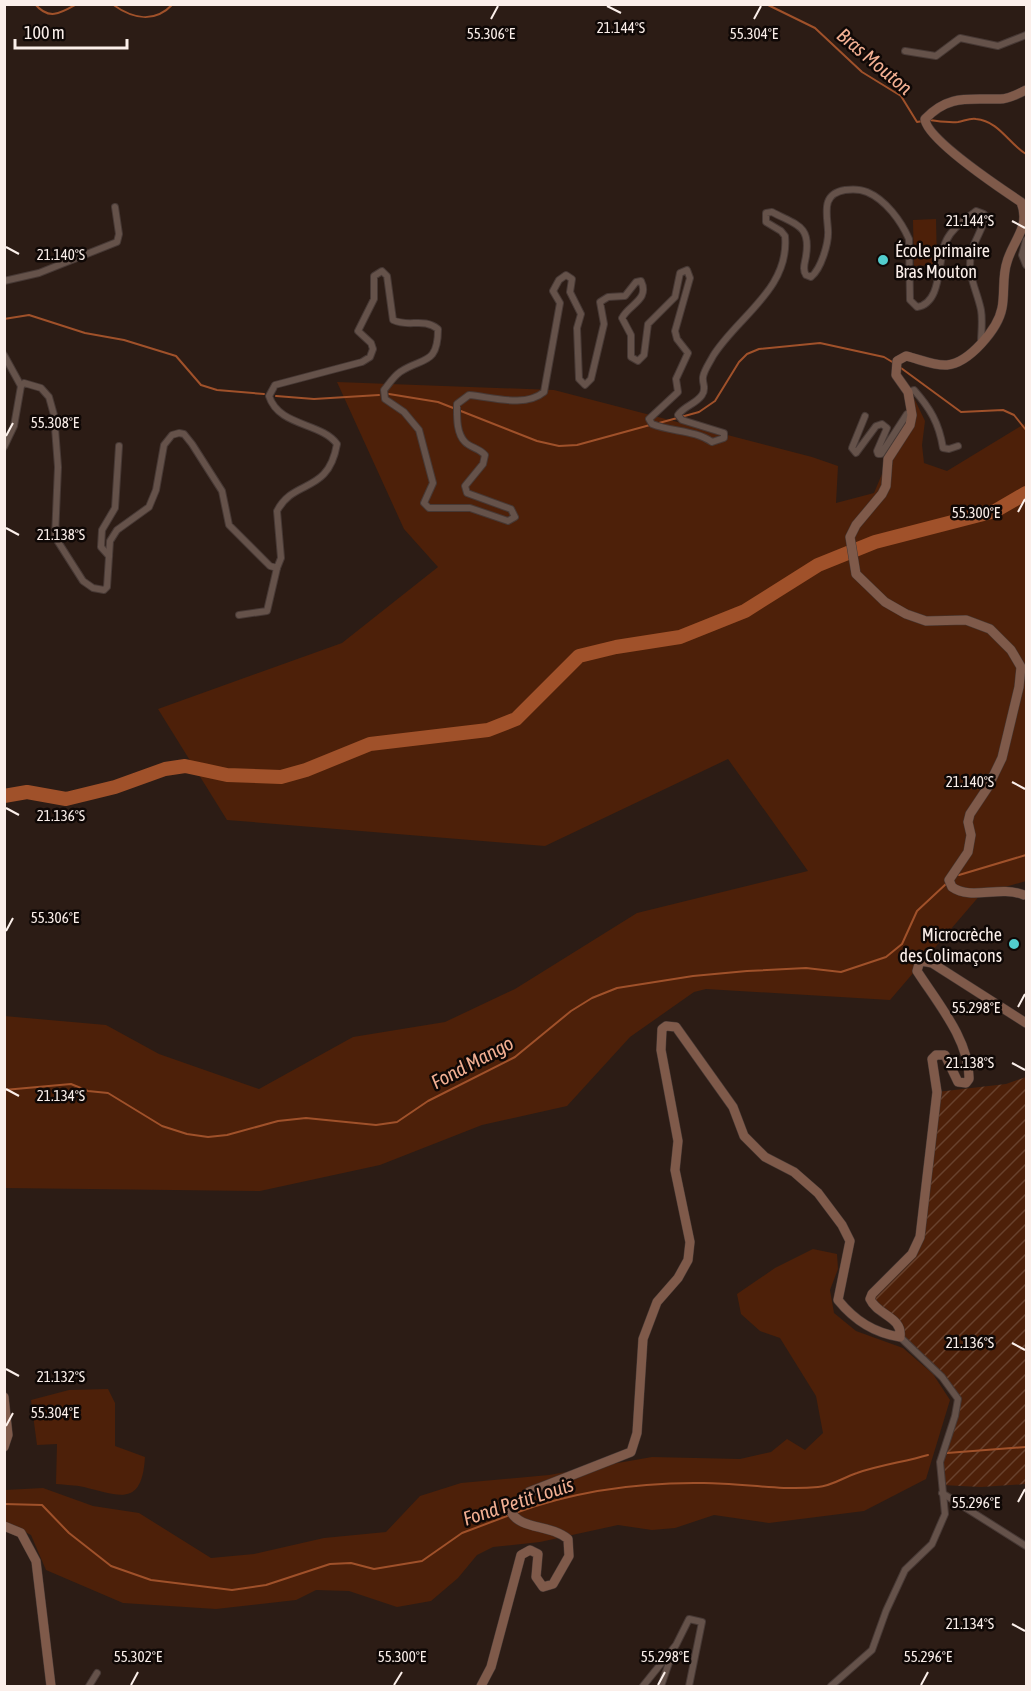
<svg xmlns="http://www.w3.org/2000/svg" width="1031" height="1691" font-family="'Asap Condensed',sans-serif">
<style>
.grass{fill:#4d2009}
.garden{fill:url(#garden-furrows)}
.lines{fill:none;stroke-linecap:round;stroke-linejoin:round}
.stream{stroke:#a0512a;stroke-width:2}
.river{stroke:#a0512a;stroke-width:14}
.street-casing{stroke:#473935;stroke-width:8}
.secondary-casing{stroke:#473935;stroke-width:10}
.street{stroke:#65524a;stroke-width:6}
.secondary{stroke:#7f5a4a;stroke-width:9}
.ticks{fill:none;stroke:#fbefea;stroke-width:2}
.poi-dot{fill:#52cdcd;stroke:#0f0806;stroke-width:2}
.labels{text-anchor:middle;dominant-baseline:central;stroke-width:5;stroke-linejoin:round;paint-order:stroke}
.poi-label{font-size:18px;fill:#fbefea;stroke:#0f0806;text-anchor:start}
.water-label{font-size:20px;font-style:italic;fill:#f2af92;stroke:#0f0806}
.ticks-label{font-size:15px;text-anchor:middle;fill:#fbefea;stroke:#0f0806;stroke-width:5;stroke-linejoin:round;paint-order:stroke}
</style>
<defs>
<pattern id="garden-furrows" width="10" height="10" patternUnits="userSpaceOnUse" patternTransform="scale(1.5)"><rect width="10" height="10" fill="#4d2009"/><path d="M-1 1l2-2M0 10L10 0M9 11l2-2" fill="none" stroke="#68412d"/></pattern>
</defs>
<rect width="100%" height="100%" fill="#2c1c15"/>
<!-- grass -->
<g class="grass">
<polygon points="936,219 937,265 914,266 913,220"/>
<polygon points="337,382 554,390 812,457 838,466 836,503 874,493 914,398 925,421 922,445 924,463 947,471 1026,423 1026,881 981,894 890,1000 706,989 694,992 630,1037 567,1106 482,1125 380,1165 260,1191 5,1188 4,1016 106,1025 159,1054 259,1089 353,1037 445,1022 515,989 637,913 808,871 728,759 545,846 227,820 158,709 342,643 438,567 404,529"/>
<polygon points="813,1249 837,1254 838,1269 830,1290 834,1313 856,1331 903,1348 933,1374 950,1400 926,1479 864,1511 769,1523 714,1515 675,1528 652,1530 618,1525 540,1542 493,1547 477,1555 458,1578 431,1601 397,1607 349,1591 316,1590 296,1600 216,1609 123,1603 46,1570 31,1535 5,1522 5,1490 43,1488 93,1506 139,1513 211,1558 254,1554 324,1538 386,1532 420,1496 461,1483 549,1475 652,1457 740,1459 771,1452 787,1439 805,1450 823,1433 816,1396 780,1338 760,1331 741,1314 737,1294 775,1268"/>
<path d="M108,1389L115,1403V1446L145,1457C142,1507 120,1496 84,1487C75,1485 65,1485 56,1484L57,1444L37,1445L31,1400L69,1390Z"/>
</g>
<!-- garden -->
<polygon class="garden" points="1026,1077 1026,1484 981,1487 942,1485 940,1462 957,1399 942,1377 900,1337 901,1330 873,1305 872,1294 912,1254 920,1237 937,1092 1006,1084"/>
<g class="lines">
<!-- stream -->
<g class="stream">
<path d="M35,4C49,21 61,13 77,4"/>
<path d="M112,4C133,19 154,24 173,4"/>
<polyline points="766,4 815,28 862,72 901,96 917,122 923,121"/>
<path d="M929,120C938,121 948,123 958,122C964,121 970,118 976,119C999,121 1009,144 1026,154"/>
<polyline points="4,319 29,315 85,333 124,340 176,356 201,385 217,390 264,394"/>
<polyline points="901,368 961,412 1003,410 1014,415 1026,430"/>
<polyline points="389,394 438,402 537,441 559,446 577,445 650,425"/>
<polyline points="276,396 314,399 379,395"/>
<polyline points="659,423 699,412 715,401 739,362 747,354 759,349 820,343 884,357 894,363"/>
<polyline points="959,875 1026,855"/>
<polyline points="4,1090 71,1084 88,1091 108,1093 162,1126 187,1134 208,1137 227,1135 278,1121 306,1118 376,1125 397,1122 428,1101 515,1057 571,1011 592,998 617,988 693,976 747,971 806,968 841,972 886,957 902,944 917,911 947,883"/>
<polyline points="947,1453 1026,1447"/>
<polyline points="4,1504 42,1505 69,1533 111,1566 151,1580 232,1590 266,1585 330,1564 351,1563 374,1569 422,1561 462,1533 510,1515"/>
<path d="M515,1513C575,1491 640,1482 704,1483C742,1483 780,1491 818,1487C832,1486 844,1477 857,1473C880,1465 904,1462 928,1455"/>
</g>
<!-- river -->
<polyline class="river" points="4,796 27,792 66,799 115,787 165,769 185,766 227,775 281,777 306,770 370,744 488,730 516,719 579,656 616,647 680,637 745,611 818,565 875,542 995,511 1026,493"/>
<defs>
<g id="street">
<polyline points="905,51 936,56 960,38 998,46 1026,35"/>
<polyline points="1026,240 1022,255 1026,265"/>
<polyline points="4,281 39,273 117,242 119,234 115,207"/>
<polyline points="4,355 21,386"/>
<path d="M908,392L914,390C930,408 939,423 943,448L949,449L958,446"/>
<polyline points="865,416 852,448 856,453 876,426 882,424 887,428 877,451 878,454 881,454 907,414 912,415"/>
<path d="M4,447L14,426L21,386L24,383L41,388L49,397L54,415L58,467L55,537L83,581L93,588L104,590L107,587L110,541L117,530L149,507L156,490L164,445L172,435L179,433L184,434L192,444L222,491L229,525L270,566L277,568L281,558L277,511C294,478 328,495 337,444C321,422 279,427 269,396L275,385L362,362L370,357L373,349L371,343L358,331L374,299V276L382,271L387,276L393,320C409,328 423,317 438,329C438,366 422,357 400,372C393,377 389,384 384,390L385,399L404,412L419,430L433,483L424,503L429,508H470L508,521L515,517L511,509L467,493L465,486L483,464L485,455C479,448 471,448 465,442C456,433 457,416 457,404L469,395C492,397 525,408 544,392L560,303L553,291L559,280L566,275L572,279L570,292L581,314L577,328L579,379L585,385L591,379L604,324L600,302L608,297L625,296L636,282L641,281C650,300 629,304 622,318L631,335V357L638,361L644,355L648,324L675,297L680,273L687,270L690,278L675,331L677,339L688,353L676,379L678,392L649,419L652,424C672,432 695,430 712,442L724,438V433L682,420L678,415C684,406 696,404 702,395C707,388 702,384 703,377C704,370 710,362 713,356C737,317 790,289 785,236L781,231L766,222V213L772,212C796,225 811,225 806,256C805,263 802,269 806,275L811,277C821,269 829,243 828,230C827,213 821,194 845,190C852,189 860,189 867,192C886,200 901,221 909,239L910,300L917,307C943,303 937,259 946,241C952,228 965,220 976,211L984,214C986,226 973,241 971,254C967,276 977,290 981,310C983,321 981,333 981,344"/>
<polyline points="109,556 101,547 102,530 115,508 119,446"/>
<polyline points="239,615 267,611 277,568"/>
<polyline points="942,1493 1026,1546"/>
<polyline points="89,1686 97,1673"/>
<polyline points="643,1686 676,1645 689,1619 702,1622 689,1686"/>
<polyline points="661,1686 673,1651"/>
<polyline points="831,1686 872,1650 886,1611 905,1570 932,1544 945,1514 940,1462 955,1416 958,1399 942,1377 900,1337"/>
</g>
<g id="secondary">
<path d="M1024,895C998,885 972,901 952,887L949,880L968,852L971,835L968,822L970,814L988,787L1002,758L1019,687L1021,667L1011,650L990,629L966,620L926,621L906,614L885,602L856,574L850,537L856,525L882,494L886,486L888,459L910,425L912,415L908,392L896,375L897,361L906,356C919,359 934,366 947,365C969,363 998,329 1002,308C1005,293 1002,276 1007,262C1013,240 1031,227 1021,202C1003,190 926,139 925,119C949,94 968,100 1000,99C1009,99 1018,94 1026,90"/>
<polyline points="4,1397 8,1435 4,1447"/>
<polyline points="4,1526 21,1533 36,1561 51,1686"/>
<path d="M481,1686L491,1667L521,1555L530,1550L538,1554L536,1577L543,1587L553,1584L569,1556L568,1539C550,1524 521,1530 511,1512L529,1492L631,1452L637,1433L643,1339L657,1302L678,1278L688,1260L690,1242L675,1170L678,1141L661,1050L662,1029L666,1026L676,1027L733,1107L744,1136L765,1157L794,1172L818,1193L842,1225L850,1241L838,1300C855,1321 874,1333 900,1337C903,1317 877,1315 870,1299L872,1294L912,1254L920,1237L937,1092L932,1059L936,1055H945L958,1082L966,1083L969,1079C970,1041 937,1002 917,971L919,964L922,961L932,963L1026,1023"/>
</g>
</defs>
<!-- street casing -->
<use href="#street" class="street-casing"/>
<!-- secondary casing -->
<use href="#secondary" class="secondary-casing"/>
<!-- street -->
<use href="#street" class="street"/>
<!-- secondary -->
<use href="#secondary" class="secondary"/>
</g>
<!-- ticks -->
<path class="ticks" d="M607,6L621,13M491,19L498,6M754,19L761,6M1012,221L1025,228M6,247L19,254M6,436L13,423M1018,512L1025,499M6,528L19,535M1012,782L1025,789M6,808L19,815M6,931L13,918M1018,1007L1025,994M1012,1063L1025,1070M6,1089L19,1096M1012,1343L1025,1350M6,1369L19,1376M6,1426L13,1413M1018,1502L1025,1489M1012,1624L1025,1631M131,1685L138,1672M394,1685L402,1672M658,1685L665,1672M921,1685L928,1672"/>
<!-- markers -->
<g class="poi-dot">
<circle cx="883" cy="260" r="6"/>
<circle cx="1014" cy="944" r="6"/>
</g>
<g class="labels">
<!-- poi labels -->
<g class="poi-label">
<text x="895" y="250">École primaire<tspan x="895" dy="21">Bras Mouton</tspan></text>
<text x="1002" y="934" text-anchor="end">Microcrèche<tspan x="1002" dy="21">des Colimaçons</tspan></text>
</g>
<!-- water labels -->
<g class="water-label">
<text transform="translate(875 61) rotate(40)">Bras Mouton</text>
<text transform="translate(472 1062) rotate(-28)">Fond Mango</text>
<text transform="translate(518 1501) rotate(-18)">Fond Petit Louis</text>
</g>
</g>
<g class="ticks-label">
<text x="621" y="33">21.144°S</text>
<text x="491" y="39">55.306°E</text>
<text x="754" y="39">55.304°E</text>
<text x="970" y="226">21.144°S</text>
<text x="61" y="260">21.140°S</text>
<text x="55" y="428">55.308°E</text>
<text x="976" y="518">55.300°E</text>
<text x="61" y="540">21.138°S</text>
<text x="970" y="787">21.140°S</text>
<text x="61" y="821">21.136°S</text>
<text x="55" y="923">55.306°E</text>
<text x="976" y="1013">55.298°E</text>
<text x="970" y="1068">21.138°S</text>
<text x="61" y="1101">21.134°S</text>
<text x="970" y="1348">21.136°S</text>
<text x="61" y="1382">21.132°S</text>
<text x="55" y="1418">55.304°E</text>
<text x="976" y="1508">55.296°E</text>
<text x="970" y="1629">21.134°S</text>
<text x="138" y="1662">55.302°E</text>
<text x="402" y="1662">55.300°E</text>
<text x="665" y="1662">55.298°E</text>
<text x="928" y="1662">55.296°E</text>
</g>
<!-- border -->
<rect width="1031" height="1691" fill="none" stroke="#fbefea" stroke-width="12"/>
<!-- scale -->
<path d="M15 39v9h112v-9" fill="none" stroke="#fbefea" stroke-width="3"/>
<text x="24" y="39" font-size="18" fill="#fbefea" stroke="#0f0806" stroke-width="4.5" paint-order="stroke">100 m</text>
</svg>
